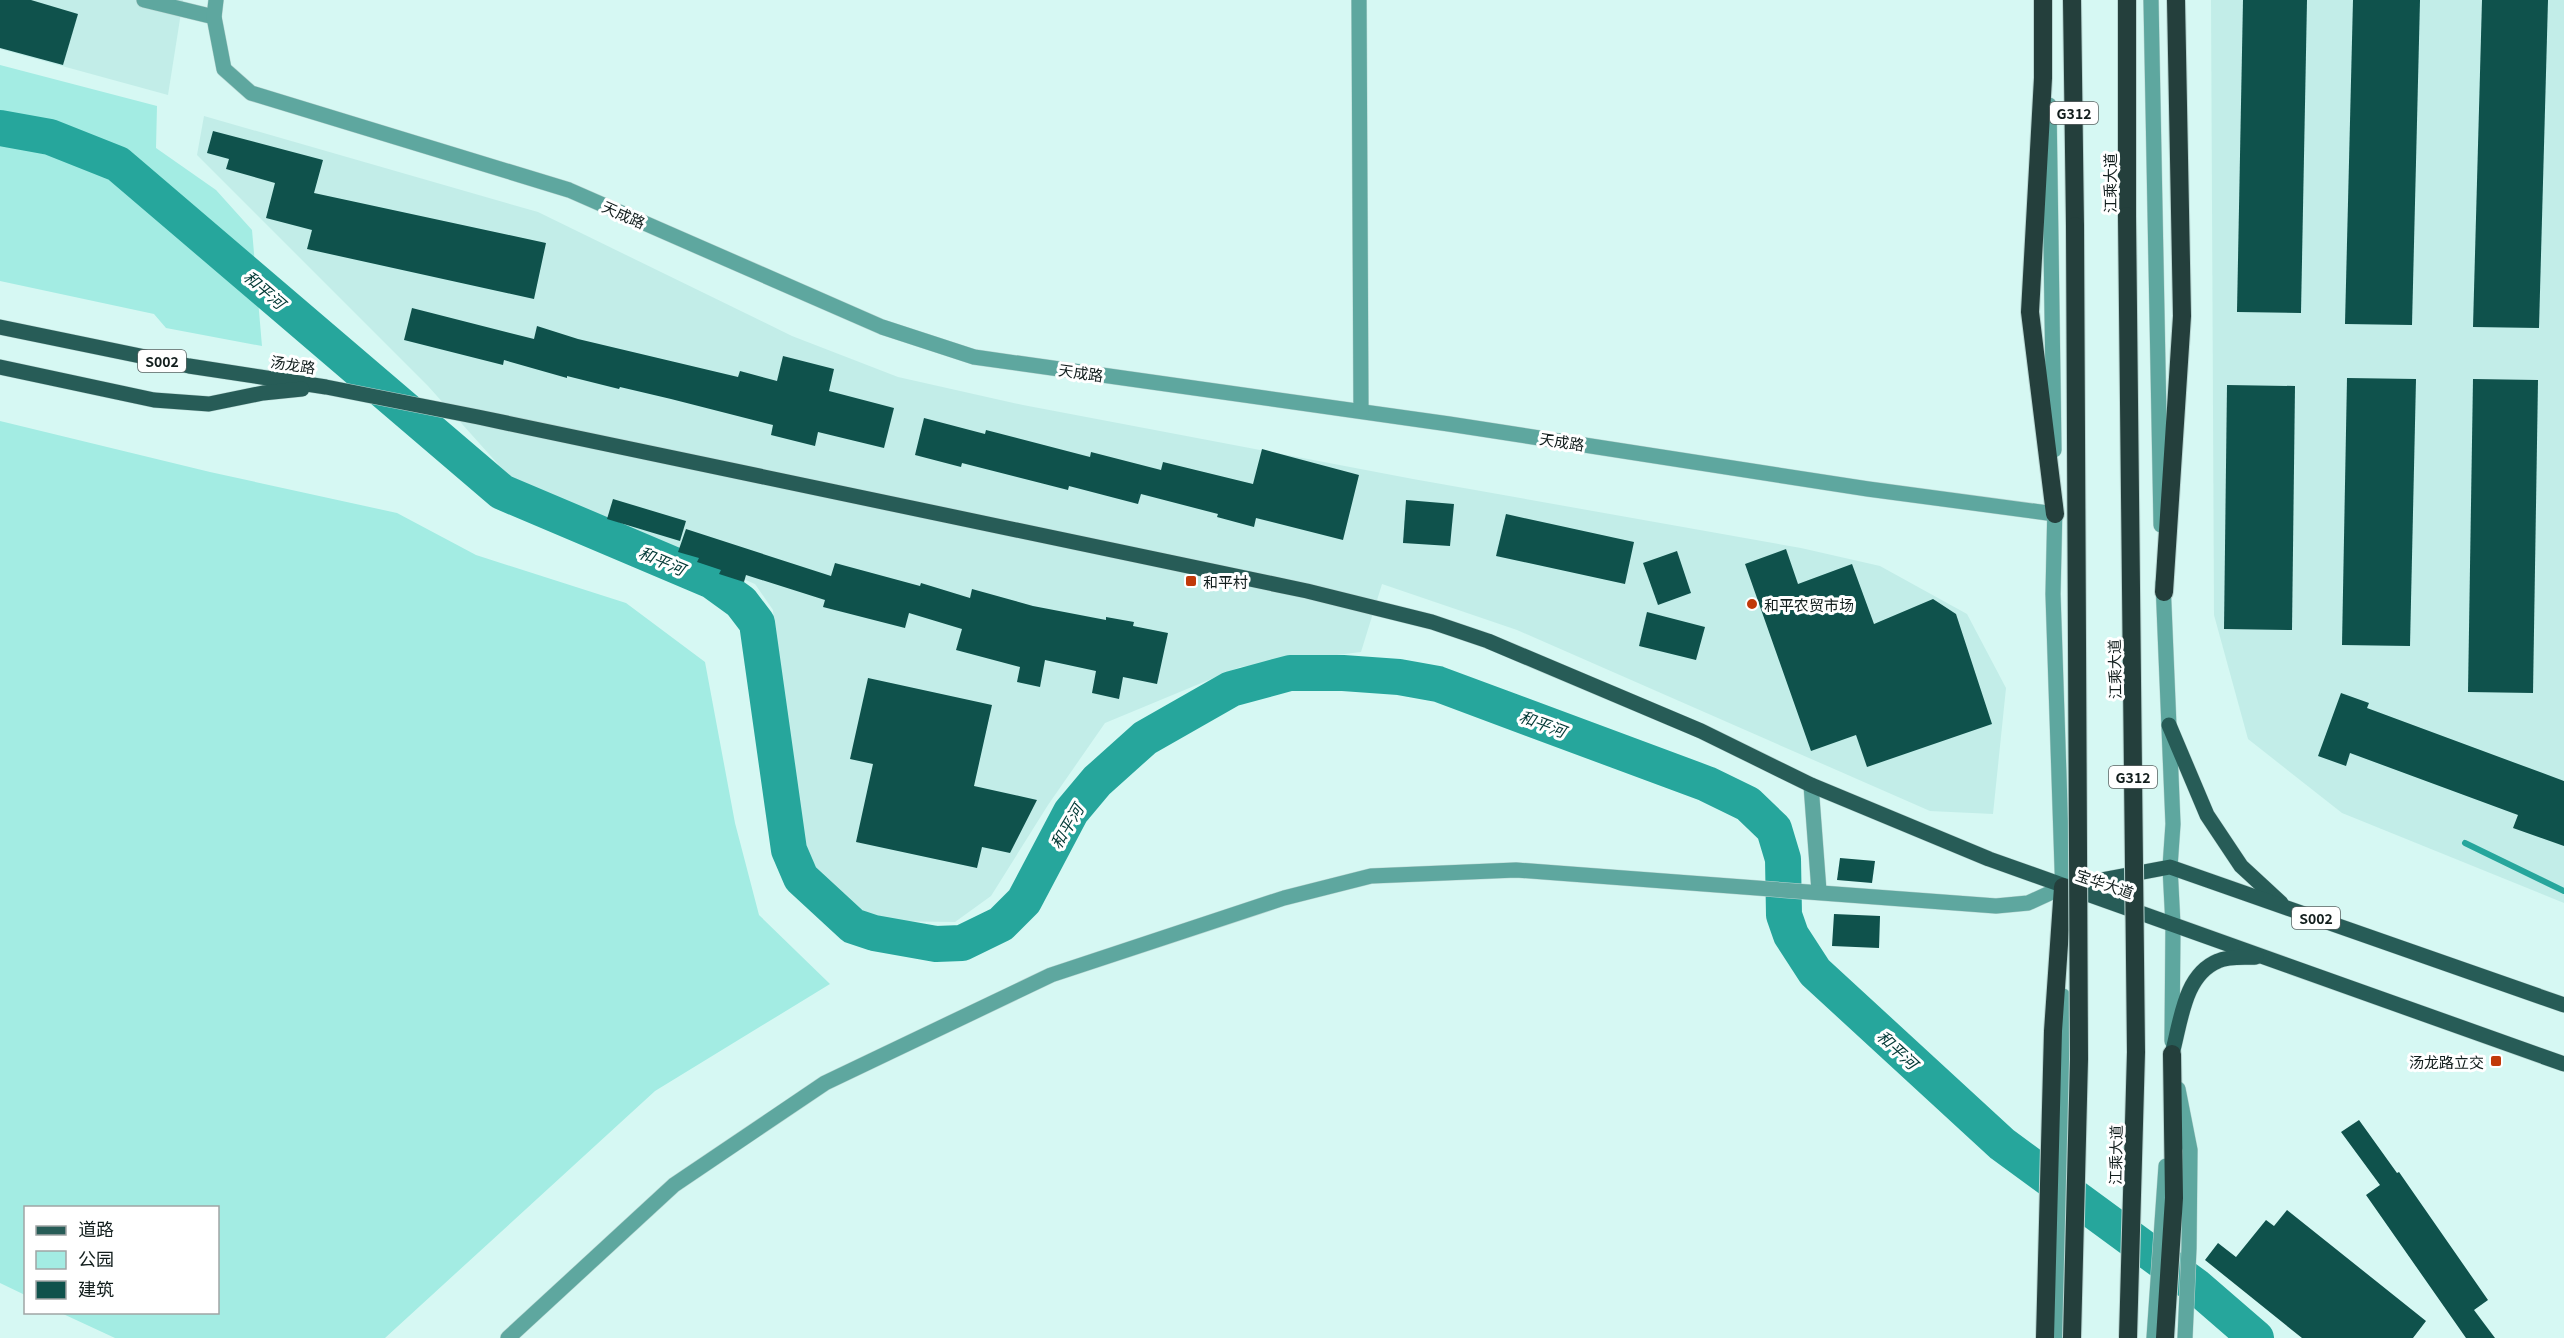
<svg xmlns="http://www.w3.org/2000/svg" width="2564" height="1338" font-family="Georgia,'Noto Sans SC',serif">
<style>
.built{fill:#c2ede8}
.green{fill:#a3ece3}
.lines{fill:none;stroke-linecap:round;stroke-linejoin:round}
.stream{stroke:#26a69c;stroke-width:6}
.river{stroke:#26a69c;stroke-width:36}
.building{fill:#0f524c}
.minor-casing{stroke:#b7d5d1;stroke-width:16}
.major-casing{stroke:#b7d5d1;stroke-width:16}
.highway-casing{stroke:#b7d5d1;stroke-width:20}
.minor{stroke:#5ea79f;stroke-width:15}
.major{stroke:#275c57;stroke-width:15}
.highway{stroke:#243f3c;stroke-width:18}
.highway-bridge-casing{stroke:#b7d5d1;stroke-width:20;stroke-linecap:butt}
.highway-bridge{stroke:#243f3c;stroke-width:18}
.poi-dot{fill:#c13909;stroke:#fff;stroke-width:2}
.labels{text-anchor:middle;dominant-baseline:central;stroke-width:6;stroke-linejoin:round;paint-order:stroke}
.shield{fill:#fff;stroke:#596261;stroke-width:1.5}
.shield-label{font-size:14px;font-weight:bold;fill:#121e1d}
.street-label{font-size:15px;fill:#121e1d;stroke:#fff}
.poi-label{font-size:15px;fill:#121e1d;stroke:#fff;text-anchor:start}
.water-label{font-size:16px;font-style:italic;fill:#003834;stroke:#fff}
</style>
<rect width="100%" height="100%" fill="#d6f8f3"/>
<!-- built -->
<g class="built">
<polygon points="0,0 183,0 168,95 0,49"/>
<polygon points="2211,0 2564,0 2564,903 2342,813 2248,739 2214,615"/>
<polygon points="204,116 538,212 792,336 898,377 1023,405 1413,479 1801,548 1880,566 1967,614 2006,688 1993,814 1930,811 1517,630 1382,584 1361,652 1240,667 1105,723 1048,805 991,896 955,922 879,921 818,886 788,823 773,610 755,584 514,482 428,386 197,155"/>
</g>
<!-- green -->
<g class="green">
<polygon points="0,65 157,106 156,148 216,190 252,230 262,346 166,328 154,314 0,281"/>
<polygon points="0,421 210,472 397,513 476,555 626,603 705,662 735,823 759,915 830,984 655,1091 385,1338 115,1338 61,1313 218,1312 218,1208 26,1208 25,1295 0,1283"/>
</g>
<g class="lines">
<!-- stream -->
<polyline class="stream" points="2465,843 2564,891"/>
<!-- river -->
<polyline class="river" points="0,128 50,137 118,164 502,492 712,581 741,602 757,623 789,850 801,878 853,926 874,933 936,944 962,943 1001,924 1024,901 1071,812 1097,781 1145,738 1231,689 1290,673 1343,673 1399,677 1438,684 1707,784 1748,804 1774,829 1783,859 1784,915 1791,935 1815,972 2002,1144 2197,1287 2256,1338"/>
</g>
<!-- building -->
<g class="building">
<polygon points="0,0 31,0 78,14 63,65 0,48"/>
<polygon points="2243,0 2307,0 2301,313 2237,312"/>
<polygon points="2353,0 2420,0 2412,325 2345,324"/>
<polygon points="2482,0 2548,0 2539,328 2473,327"/>
<polygon points="213,131 323,160 314,193 546,243 534,299 307,249 312,230 266,218 275,183 226,169 229,159 207,153"/>
<polygon points="412,308 534,339 537,326 578,339 738,377 740,371 777,381 783,356 834,369 829,391 894,408 884,448 818,432 815,446 771,435 773,425 671,399 620,387 619,389 567,376 567,378 504,360 503,365 404,340"/>
<polygon points="2347,378 2416,379 2410,646 2342,645"/>
<polygon points="2473,379 2538,380 2533,693 2468,692"/>
<polygon points="2227,385 2295,386 2292,630 2224,629"/>
<polygon points="924,418 985,434 986,430 1090,457 1091,452 1161,470 1163,462 1253,484 1262,449 1359,475 1343,540 1256,518 1254,527 1217,517 1218,514 1141,494 1138,504 1069,486 1068,490 962,463 961,467 915,455"/>
<polygon points="613,499 686,521 680,541 607,519"/>
<polygon points="1406,500 1454,504 1450,546 1403,543"/>
<polygon points="1506,514 1634,542 1625,584 1496,556"/>
<polygon points="686,529 831,576 835,563 920,586 921,583 970,598 972,589 1033,606 1106,620 1106,617 1134,622 1133,626 1168,633 1157,684 1123,677 1119,699 1092,693 1096,671 1045,660 1040,687 1017,682 1020,667 956,650 962,629 909,613 905,628 823,607 825,600 746,575 744,582 719,574 721,570 697,562 699,558 678,552"/>
<polygon points="1786,549 1798,584 1852,564 1874,624 1933,599 1956,614 1992,724 1867,767 1856,735 1811,751 1745,564"/>
<polygon points="1677,551 1691,593 1658,605 1643,563"/>
<polygon points="1647,612 1705,627 1696,660 1639,646"/>
<polygon points="868,678 992,705 974,786 1037,800 1010,853 982,847 977,868 856,842 873,764 850,759"/>
<polygon points="2341,693 2369,703 2367,708 2564,781 2564,846 2513,828 2518,815 2350,753 2346,766 2318,756"/>
<polygon points="1840,858 1875,861 1872,883 1837,880"/>
<polygon points="1834,914 1880,916 1879,948 1832,946"/>
<polygon points="2359,1120 2397,1173 2399,1172 2488,1300 2474,1310 2495,1338 2466,1338 2366,1195 2380,1185 2341,1132"/>
<polygon points="2287,1210 2426,1321 2413,1338 2302,1338 2205,1260 2218,1243 2236,1257 2266,1220 2274,1226"/>
</g>
<g class="lines">
<defs>
<g id="minor">
<polyline points="144,0 214,17"/>
<polyline points="216,0 214,17 224,69 251,93 569,190 882,327 974,357 1449,424 1868,489 2055,514"/>
<polyline points="1359,0 1361,411"/>
<polyline points="2151,0 2161,525"/>
<polyline points="2049,105 2054,450"/>
<polyline points="2055,504 2053,594 2063,897"/>
<polyline points="2163,582 2173,824 2170,867 2173,925 2172,1041"/>
<polyline points="1811,785 1819,891"/>
<polyline points="2178,1089 2190,1150 2189,1248 2185,1338"/>
<polyline points="508,1338 674,1185 825,1083 1051,975 1284,898 1371,876 1516,870 1996,906 2028,903 2063,887"/>
<polyline points="2058,1338 2064,1152 2063,996"/>
<polyline points="2154,1338 2166,1166"/>
</g>
<g id="major">
<polyline points="0,327 189,366 326,387 478,417 1307,591 1432,622 1488,641 1701,731 1811,785 1989,859 2564,1064"/>
<polyline points="0,367 154,400 209,404 263,393 302,389"/>
<polyline points="2169,725 2207,815 2241,866 2281,903"/>
<polyline points="2069,886 2170,867 2564,1005"/>
<path d="M2172,1054C2181,1021 2184,975 2218,961C2229,956 2244,958 2256,957"/>
</g>
<g id="highway">
<polyline points="2043,0 2043,78 2030,312 2055,514"/>
<polyline points="2072,0 2075,226"/>
<polyline points="2127,0 2127,216"/>
<polyline points="2164,592 2182,316 2176,0"/>
<polyline points="2045,1338 2053,1031 2063,887"/>
<polyline points="2165,1338 2174,1198 2172,1054"/>
</g>
</defs>
<!-- minor casing -->
<use href="#minor" class="minor-casing"/>
<!-- major casing -->
<use href="#major" class="major-casing"/>
<!-- highway casing -->
<use href="#highway" class="highway-casing"/>
<!-- minor -->
<use href="#minor" class="minor"/>
<!-- major -->
<use href="#major" class="major"/>
<!-- highway -->
<use href="#highway" class="highway"/>
<defs>
<g id="highway-bridge">
<polyline points="2127,216 2136,1052 2128,1338"/>
<polyline points="2072,1338 2079,1059 2075,226"/>
</g>
</defs>
<!-- highway-bridge casing -->
<use href="#highway-bridge" class="highway-bridge-casing"/>
<!-- highway-bridge -->
<use href="#highway-bridge" class="highway-bridge"/>
</g>
<!-- markers -->
<g class="poi-dot">
<rect x="1185" y="575" width="12" height="12" rx="3"/>
<circle cx="1752" cy="604" r="6"/>
<rect x="2490" y="1055" width="12" height="12" rx="3"/>
</g>
<g class="labels">
<!-- shield labels -->
<g class="shield">
<rect x="2050" y="102" width="48" height="22" rx="4.5"/>
<rect x="138" y="350" width="48" height="22" rx="4.5"/>
<rect x="2109" y="766" width="48" height="22" rx="4.5"/>
<rect x="2292" y="907" width="48" height="22" rx="4.5"/>
</g>
<g class="shield-label">
<text x="2074" y="113">G312</text>
<text x="162" y="361">S002</text>
<text x="2133" y="777">G312</text>
<text x="2316" y="918">S002</text>
</g>
<!-- street labels -->
<g class="street-label">
<text transform="translate(2109 183) rotate(-90)">江乘大道</text>
<text transform="translate(624 214) rotate(24)">天成路</text>
<text transform="translate(293 364) rotate(9)">汤龙路</text>
<text transform="translate(1081 372) rotate(8)">天成路</text>
<text transform="translate(1562 441) rotate(9)">天成路</text>
<text transform="translate(2114 669) rotate(-91)">江乘大道</text>
<text transform="translate(2105 883) rotate(19)">宝华大道</text>
<text transform="translate(2115 1155) rotate(-89)">江乘大道</text>
</g>
<!-- poi labels -->
<g class="poi-label">
<text x="1203" y="581">和平村</text>
<text x="1764" y="604">和平农贸市场</text>
<text x="2484" y="1061" text-anchor="end">汤龙路立交</text>
</g>
<!-- water labels -->
<g class="water-label">
<text transform="translate(265 289) rotate(41)">和平河</text>
<text transform="translate(662 560) rotate(23)">和平河</text>
<text transform="translate(1543 723) rotate(20)">和平河</text>
<text transform="translate(1066 826) rotate(-59)">和平河</text>
<text transform="translate(1898 1049) rotate(43)">和平河</text>
</g>
</g>
<!-- legend -->
<rect x="24" y="1206" width="195" height="108" fill="#ffffff" stroke="#a0a5a5" stroke-width="1.5"/>
<rect x="36" y="1226" width="30" height="9" fill="#275c57" stroke="#a0a5a5" stroke-width="1.5"/>
<text x="78" y="1236" font-size="18" fill="#121e1d">道路</text>
<rect x="36" y="1251" width="30" height="18" fill="#a3ece3" stroke="#a0a5a5" stroke-width="1.5"/>
<text x="78" y="1266" font-size="18" fill="#121e1d">公园</text>
<rect x="36" y="1281" width="30" height="18" fill="#0f524c" stroke="#a0a5a5" stroke-width="1.5"/>
<text x="78" y="1296" font-size="18" fill="#121e1d">建筑</text>
</svg>
